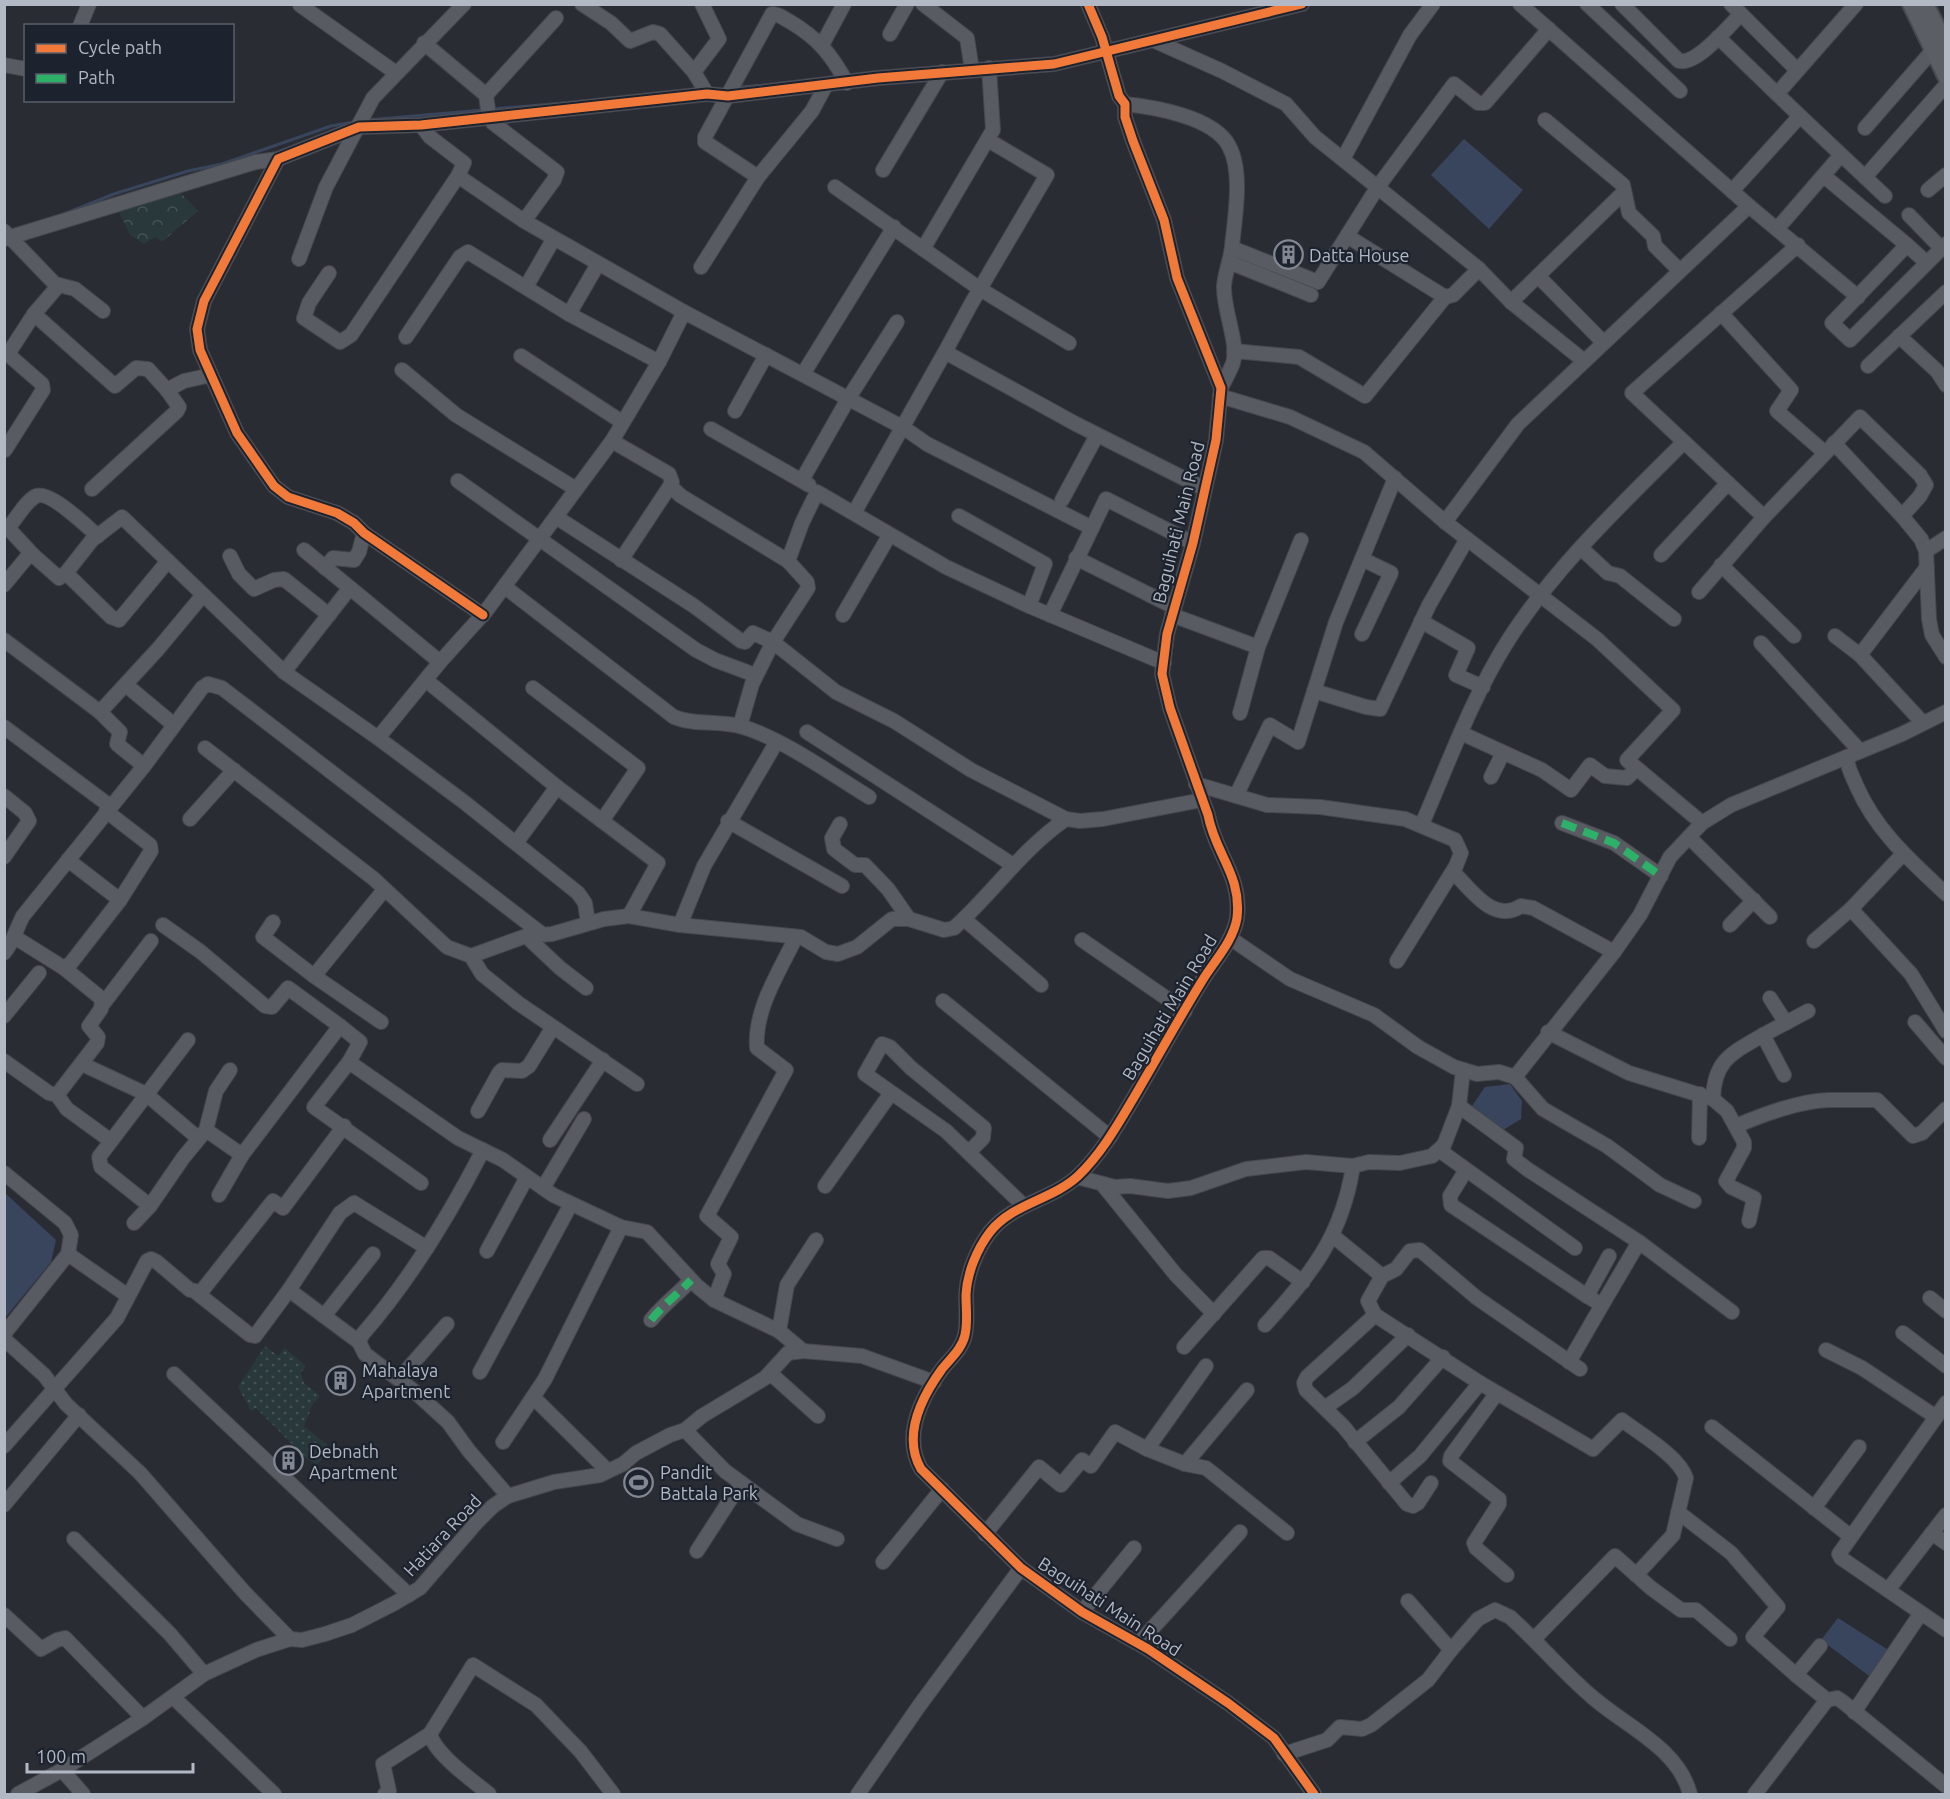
<svg xmlns="http://www.w3.org/2000/svg" width="1950" height="1799" font-family="Ubuntu,sans-serif">
<style>
.grass{fill:url(#grass-dots)}
.park{fill:url(#park-crowns)}
.water{fill:#39455c}
.lines{fill:none;stroke-linecap:round;stroke-linejoin:round}
.stream{stroke:#39455c;stroke-width:3}
.minor-casing{stroke:#45474d;stroke-width:16}
.major-casing{stroke:#474950;stroke-width:20}
.minor{stroke:#595b62;stroke-width:14}
.major{stroke:#5b5e64;stroke-width:16}
.quiet{stroke:#2db169;stroke-width:8;stroke-dasharray:15 8;stroke-linecap:butt}
.cycleway-casing{stroke:#1d232e;stroke-width:13}
.cycleway{stroke:#f17a3a;stroke-width:9}
.labels{text-anchor:middle;dominant-baseline:central;stroke-width:4.5;stroke-linejoin:round;paint-order:stroke}
.poi-label{font-size:18px;fill:#b3b8c5;stroke:#1d232e;text-anchor:start}
.street-label{font-size:18px;fill:#b3b8c5;stroke:#1d232e}
</style>
<defs>
<pattern id="grass-dots" width="8" height="8" patternUnits="userSpaceOnUse" patternTransform="scale(1.5)"><rect width="8" height="8" fill="#29383b"/><path d="M2 2h.1M6 6h.1" fill="none" stroke="#465356" stroke-width="1.8" stroke-linecap="round"/></pattern>
<pattern id="park-crowns" width="20" height="18" patternUnits="userSpaceOnUse" patternTransform="scale(1.5)"><rect width="20" height="18" fill="#29383b"/><path d="M2 6a3 3 0 1 1 6 0M12 15a3 3 0 1 1 6 0" fill="none" stroke="#465356"/></pattern>
</defs>
<rect width="100%" height="100%" fill="#292c33"/>
<!-- grass -->
<polygon class="grass" points="265,1346 278,1356 285,1348 306,1366 301,1373 304,1383 320,1396 313,1404 304,1426 330,1447 317,1465 305,1457 256,1408 251,1411 238,1387"/>
<!-- park -->
<polygon class="park" points="179,191 198,211 162,242 155,237 144,244 130,235 119,212"/>
<!-- water -->
<g class="water">
<polygon points="1464,139 1523,190 1489,229 1431,175"/>
<polygon points="1510,1084 1522,1101 1521,1119 1503,1130 1472,1106 1485,1087"/>
<polygon points="5,1193 56,1240 51,1262 5,1318"/>
<polygon points="1838,1618 1890,1651 1872,1678 1821,1640"/>
</g>
<g class="lines">
<!-- stream -->
<g class="stream">
<polyline points="738,87 767,85"/>
<polyline points="492,109 564,103"/>
<polyline points="367,120 483,110"/>
<polyline points="64,214 114,194 188,171 222,164 331,126 354,122"/>
</g>
<defs>
<g id="minor">
<polyline points="582,4 611,23 630,41 653,32 660,34 694,72 707,94"/>
<polyline points="923,4 967,38 972,70"/>
<path d="M1088,4L1102,37L1119,96L1125,104V117L1133,141L1164,220L1177,278L1221,388L1216,440L1193,543L1167,634L1162,674L1170,708L1208,815C1215,854 1242,875 1237,918C1233,942 1214,961 1202,981C1178,1020 1156,1060 1133,1099C1117,1126 1101,1154 1078,1176C1052,1200 1013,1203 990,1232C977,1249 967,1273 966,1295C966,1308 968,1322 965,1335C962,1349 950,1359 942,1369C921,1398 902,1436 921,1469L1021,1568L1082,1612L1148,1649L1228,1703L1274,1738L1314,1794"/>
<polyline points="1520,4 1749,206 1858,297"/>
<polyline points="1587,4 1680,91"/>
<path d="M1622,4L1679,61C1697,65 1728,27 1740,15"/>
<polyline points="1731,4 1797,70"/>
<polyline points="300,5 396,73"/>
<polyline points="80,26 89,4"/>
<polyline points="890,34 907,4"/>
<polyline points="1718,37 1777,94"/>
<polyline points="1155,41 1222,71 1286,104 1315,137 1479,269 1511,302 1584,361"/>
<polyline points="424,43 486,95"/>
<polyline points="822,45 844,4"/>
<polyline points="4,65 26,69"/>
<polyline points="694,72 719,39 702,4"/>
<path d="M1125,104C1154,107 1214,117 1229,146C1243,172 1235,216 1232,246C1231,259 1225,272 1224,286C1223,310 1239,343 1233,363C1230,371 1225,380 1221,388"/>
<polyline points="1800,116 1885,196"/>
<polyline points="1545,120 1623,185 1629,213 1653,236 1655,246 1679,270"/>
<polyline points="421,125 430,137 464,163 458,176 524,221 554,180 557,172 493,123 489,117 486,95 556,18"/>
<polyline points="1865,128 1933,50"/>
<polyline points="988,140 1047,175 971,304 945,352 1076,424 1205,489"/>
<polyline points="1343,159 1410,35 1433,4"/>
<polyline points="883,170 942,72"/>
<polyline points="1824,176 1907,245"/>
<path d="M758,177L705,142V137L772,14C779,14 783,18 789,21C819,39 830,53 847,83"/>
<polyline points="1865,177 1946,85"/>
<polyline points="835,187 980,289 1069,343"/>
<polyline points="1928,190 1946,175"/>
<polyline points="1732,191 1800,116 1777,94 1856,4"/>
<polyline points="1909,215 1941,248"/>
<polyline points="524,221 684,312"/>
<polyline points="1777,229 1841,155"/>
<polyline points="4,231 55,284 75,289 103,311"/>
<polyline points="1347,236 1445,297 1453,295 1479,269"/>
<polyline points="4,239 256,162 278,159"/>
<polyline points="1232,248 1318,282 1377,188 1454,84 1478,103 1485,103 1549,29"/>
<polyline points="923,249 993,130 989,68"/>
<polyline points="299,259 326,187 373,98 464,4"/>
<polyline points="1229,262 1311,295"/>
<polyline points="1927,263 1907,245 1832,323 1850,340 1946,244"/>
<polyline points="701,267 758,177 812,111 826,85"/>
<polyline points="329,273 309,303 304,318 340,342 351,335 458,176"/>
<polyline points="1538,276 1603,342"/>
<polyline points="526,287 553,240"/>
<polyline points="1511,302 1624,192"/>
<polyline points="1721,313 1791,390 1777,411 1824,452"/>
<polyline points="34,314 115,386 136,368 148,369 167,390"/>
<polyline points="569,314 598,264"/>
<polyline points="1899,336 1937,371 1946,385"/>
<polyline points="406,337 460,257 468,252 569,314 659,362"/>
<polyline points="1234,351 1299,357 1365,396 1445,297"/>
<polyline points="521,356 622,422"/>
<polyline points="1868,366 1946,292"/>
<polyline points="402,370 456,415 576,489"/>
<polyline points="803,374 894,227"/>
<polyline points="1220,396 1290,417 1364,452 1445,522 1597,639 1673,710 1627,760 1702,823"/>
<polyline points="735,411 766,355"/>
<polyline points="711,429 809,485"/>
<polyline points="612,441 669,474 672,482 670,486 681,496 788,561"/>
<polyline points="1834,443 1902,516"/>
<polyline points="5,450 43,390 42,384 11,357 10,351 34,314 59,285"/>
<polyline points="802,480 848,399 897,322"/>
<polyline points="458,481 696,650 715,660 755,675"/>
<polyline points="92,489 177,411 179,407 167,390 184,381 211,375"/>
<polyline points="1062,500 1097,435"/>
<polyline points="854,513 945,352"/>
<polyline points="959,516 1045,564 1029,606"/>
<polyline points="556,517 694,606 741,641 745,642 753,633 773,642 752,684 740,726"/>
<polyline points="1764,517 1632,393 1798,245"/>
<polyline points="1445,522 1518,424 1749,206"/>
<polyline points="1582,549 1608,573 1620,576 1674,619"/>
<polyline points="304,550 440,662"/>
<polyline points="1926,551 1946,538"/>
<path d="M33,555L8,528C16,519 26,501 36,496C50,490 86,526 98,536"/>
<polyline points="1661,555 1728,483"/>
<polyline points="230,556 239,574 254,589 274,580 284,579 329,615"/>
<polyline points="1076,558 1174,607"/>
<polyline points="1362,559 1391,573 1362,634"/>
<polyline points="621,560 670,486"/>
<polyline points="1721,565 1794,636"/>
<polyline points="325,568 333,558 354,560 359,552 364,533"/>
<polyline points="66,573 92,540 122,517 284,672 378,738"/>
<polyline points="4,585 28,556 33,555 59,578 66,573 111,617 119,620 168,561"/>
<path d="M505,587L674,717C696,726 720,720 743,727C783,739 833,775 869,797"/>
<polyline points="1699,592 1764,517 1860,417 1920,475 1926,485 1920,496 1902,516 1921,539 1926,551 1929,619 1932,635 1946,657"/>
<polyline points="483,615 364,533 354,523 337,513 288,497 274,486 237,433 200,350 197,329 204,301 278,159 359,127 421,125 707,94 728,96 878,78 1054,64 1302,4"/>
<polyline points="843,615 889,536"/>
<polyline points="1050,615 1092,528"/>
<polyline points="1172,615 1258,647"/>
<polyline points="1421,621 1468,648 1456,675 1483,687"/>
<polyline points="1835,636 1860,655 1923,723"/>
<polyline points="4,640 100,712 120,732 117,744 144,766"/>
<polyline points="1761,643 1860,751"/>
<polyline points="1860,655 1927,567"/>
<polyline points="284,672 349,589"/>
<polyline points="427,681 557,787 658,863 629,916"/>
<polyline points="126,685 174,725"/>
<polyline points="533,688 638,768 602,821"/>
<polyline points="1314,691 1366,707 1380,709 1429,605 1467,539"/>
<polyline points="100,712 158,649 203,595"/>
<polyline points="1240,713 1258,647 1301,540"/>
<polyline points="4,727 110,806"/>
<polyline points="807,732 1013,865"/>
<polyline points="1461,733 1542,770 1571,790 1590,765 1605,776 1627,778 1636,769"/>
<polyline points="205,748 374,879 447,947 471,956 482,974 518,1003 637,1084"/>
<path d="M1847,757C1847,768 1853,777 1857,787C1877,832 1911,861 1946,894"/>
<polyline points="1491,777 1503,753"/>
<polyline points="1196,784 1267,805 1320,807 1405,819 1455,840 1461,853 1456,866 1397,961"/>
<polyline points="4,796 25,813 29,821 4,857"/>
<polyline points="1236,796 1270,725 1298,742 1336,622 1395,478"/>
<polyline points="190,819 234,770"/>
<polyline points="1066,819 971,770 894,721 836,692 773,642 808,588 807,582 788,561 802,523 817,492 946,567 1029,606 1164,663"/>
<polyline points="728,821 842,886"/>
<polyline points="1562,823 1614,843 1661,876"/>
<polyline points="840,824 832,838 834,849 855,865 865,865 888,889 909,919"/>
<path d="M1422,824C1449,762 1472,697 1509,639C1556,566 1623,503 1684,442"/>
<polyline points="1689,837 1770,917"/>
<polyline points="516,843 557,787"/>
<polyline points="68,860 120,900"/>
<path d="M1453,872C1472,890 1493,924 1521,906L1533,908L1614,952"/>
<polyline points="1851,909 1911,974 1946,1031"/>
<polyline points="964,919 1041,985"/>
<polyline points="273,922 263,937 314,976"/>
<polyline points="588,923 585,903 578,893 464,802 378,738 440,662 486,611 612,441 659,362 684,312 904,428 927,444 1092,528 1106,499 1193,543"/>
<polyline points="163,925 201,952 265,1006 272,1007 288,988 340,1026 242,1155 219,1195"/>
<polyline points="680,925 704,866 776,743"/>
<polyline points="1730,925 1754,900"/>
<polyline points="526,936 560,968 586,988"/>
<polyline points="16,938 64,968 71,963 120,900 151,851 150,845 106,811"/>
<polyline points="1230,938 1290,979 1374,1015 1418,1047 1454,1067 1477,1074 1499,1072 1515,1077 1614,952 1640,915 1670,857 1702,823 1731,805 1902,734 1946,712"/>
<polyline points="1082,940 1185,1011"/>
<polyline points="1814,941 1851,909 1903,854"/>
<path d="M4,953C14,941 16,929 23,916L144,766L202,688L208,684L222,688L542,934"/>
<path d="M471,956L526,936L552,934L604,919L629,916L680,925L801,937L826,952L838,954L857,947L892,919H909L944,930L954,928C993,893 1022,849 1066,819L1080,821L1103,819L1202,800"/>
<polyline points="1770,998 1786,1023"/>
<polyline points="943,1001 1110,1137"/>
<polyline points="103,1004 151,941"/>
<polyline points="4,1016 39,973"/>
<polyline points="381,1022 314,976 384,890"/>
<polyline points="1915,1022 1946,1058"/>
<polyline points="340,1026 360,1042 349,1062"/>
<polyline points="1548,1032 1629,1073 1713,1099 1727,1111 1744,1142 1744,1148 1726,1181 1731,1187 1754,1198 1749,1221"/>
<polyline points="1763,1035 1808,1011"/>
<polyline points="188,1040 99,1157 101,1167 150,1206 183,1158 206,1130 216,1091 230,1070"/>
<polyline points="4,1061 49,1093 57,1095 97,1043 98,1037 89,1026 101,1009 102,999 64,968"/>
<polyline points="82,1064 146,1094 198,1138"/>
<polyline points="1515,1077 1543,1109 1607,1146 1660,1185 1694,1201"/>
<polyline points="57,1095 67,1109 111,1141"/>
<path d="M1713,1099C1714,1060 1732,1053 1763,1035L1784,1075"/>
<polyline points="1459,1106 1516,1148 1514,1159 1527,1169 1639,1242 1732,1312"/>
<polyline points="478,1111 499,1073 502,1070 522,1071 529,1066 553,1027"/>
<path d="M1738,1125C1765,1114 1799,1101 1829,1100C1845,1100 1861,1100 1877,1100L1913,1136L1922,1133L1946,1109"/>
<polyline points="206,1130 242,1155"/>
<polyline points="1699,1138 1700,1094"/>
<polyline points="550,1140 603,1060"/>
<path d="M483,1150C449,1216 411,1279 362,1335L359,1342L365,1354L414,1391L448,1422L469,1451L508,1496"/>
<polyline points="1439,1150 1575,1248"/>
<polyline points="969,1152 983,1138 984,1128 911,1068 890,1047 882,1044 865,1074 946,1131 1023,1205"/>
<polyline points="1466,1170 1450,1196 1451,1205 1587,1296 1609,1256"/>
<polyline points="4,1173 65,1223 71,1235 68,1254 4,1334"/>
<polyline points="1077,1177 1115,1187 1130,1186 1168,1191 1191,1188 1246,1169 1306,1162 1353,1166 1369,1162 1400,1163 1432,1156 1444,1145 1459,1106 1463,1070"/>
<polyline points="421,1183 314,1107 349,1062 458,1138 503,1160 553,1195 621,1227 545,1379 503,1442"/>
<polyline points="1103,1185 1176,1275 1214,1314"/>
<polyline points="825,1186 891,1093"/>
<polyline points="543,1188 584,1119"/>
<polyline points="134,1223 150,1206"/>
<polyline points="621,1227 647,1232 697,1286 714,1300 779,1331 803,1351"/>
<path d="M1333,1236L1382,1276L1368,1301L1375,1315L1480,1383L1593,1449L1622,1420C1640,1434 1679,1456 1686,1478L1673,1535L1636,1575"/>
<polyline points="487,1251 527,1177"/>
<polyline points="68,1254 128,1296"/>
<polyline points="1382,1276 1396,1269 1410,1251 1420,1250 1477,1298 1580,1369"/>
<polyline points="289,1290 359,1342"/>
<polyline points="197,1293 250,1335 255,1336 289,1290 340,1213 354,1203 427,1248"/>
<polyline points="1930,1298 1946,1311"/>
<path d="M714,1300L724,1274L718,1264L731,1237L707,1216L786,1070L757,1048C754,1010 779,972 795,939"/>
<polyline points="1602,1305 1639,1242"/>
<polyline points="1375,1315 1307,1377 1304,1383 1306,1390 1343,1426 1407,1504 1413,1506 1418,1503 1431,1483"/>
<polyline points="324,1316 373,1254"/>
<path d="M651,1320C664,1304 677,1295 691,1280"/>
<path d="M1265,1325C1311,1274 1342,1237 1353,1166"/>
<polyline points="779,1331 787,1285 816,1240"/>
<polyline points="1903,1333 1946,1366"/>
<polyline points="4,1339 44,1375 66,1404 140,1473 245,1593 290,1639"/>
<polyline points="1184,1347 1263,1258 1269,1258 1303,1282"/>
<polyline points="1826,1350 1862,1368 1936,1417"/>
<polyline points="1569,1362 1602,1305 1587,1296"/>
<polyline points="480,1372 571,1204"/>
<polyline points="770,1373 818,1416"/>
<polyline points="174,1374 409,1595"/>
<polyline points="399,1379 447,1324"/>
<polyline points="1497,1393 1451,1456 1450,1461 1499,1499 1499,1504 1474,1543 1476,1548 1507,1575"/>
<polyline points="533,1397 608,1471"/>
<polyline points="1946,1403 1839,1554 1841,1558 1946,1630"/>
<polyline points="1326,1407 1353,1388 1408,1335"/>
<polyline points="1712,1427 1850,1536"/>
<polyline points="685,1430 725,1471 797,1524 837,1539"/>
<polyline points="1355,1442 1399,1407 1443,1357"/>
<polyline points="4,1446 117,1318 147,1261 151,1259 157,1262 190,1290 201,1292 273,1201 283,1208 344,1126"/>
<polyline points="1147,1449 1206,1366"/>
<polyline points="1185,1464 1247,1390"/>
<polyline points="1389,1483 1420,1456 1480,1383"/>
<polyline points="4,1505 79,1415"/>
<polyline points="1814,1508 1859,1447"/>
<polyline points="1678,1512 1731,1553 1778,1607 1753,1637 1796,1675"/>
<polyline points="1932,1533 1946,1543"/>
<polyline points="985,1534 1039,1467 1061,1485 1082,1460 1091,1466 1115,1432 1147,1449 1185,1464 1206,1468 1287,1533"/>
<polyline points="74,1539 170,1634 204,1674"/>
<polyline points="697,1551 741,1483"/>
<polyline points="883,1562 942,1489"/>
<polyline points="1888,1590 1946,1515"/>
<path d="M1408,1601L1451,1650L1478,1619L1495,1610L1510,1617C1538,1642 1562,1671 1590,1695C1624,1726 1678,1747 1690,1794"/>
<polyline points="1082,1612 1134,1548"/>
<polyline points="4,1615 41,1649 57,1640 65,1638 143,1718"/>
<polyline points="1534,1639 1615,1556 1651,1588 1681,1610 1696,1610 1730,1639"/>
<polyline points="1139,1643 1240,1532"/>
<polyline points="173,1697 274,1794"/>
<polyline points="1827,1700 1837,1698 1843,1702 1946,1786"/>
<polyline points="1854,1712 1921,1613"/>
<path d="M430,1734C435,1754 472,1780 489,1794"/>
<polyline points="1284,1754 1327,1740 1340,1727 1362,1729 1371,1725 1428,1680 1451,1650"/>
<polyline points="62,1770 83,1794"/>
<polyline points="18,1794 62,1770 143,1718 204,1674 256,1650 290,1639 302,1640 325,1634 352,1625 395,1603 420,1588 477,1522 493,1506 508,1496 554,1482 600,1475 623,1464 636,1453 670,1435 685,1430 702,1416 765,1378 788,1353 803,1351 862,1356 934,1382"/>
<polyline points="385,1794 389,1791 383,1764 430,1734 473,1665 536,1705 581,1752 613,1794"/>
<polyline points="858,1794 919,1706 1021,1568"/>
<polyline points="1755,1794 1827,1700 1796,1675 1820,1646"/>
</g>
<g id="major">
<polyline points="1911,4 1946,76"/>
<polyline points="1925,4 1946,46"/>
</g>
</defs>
<!-- minor casing -->
<use href="#minor" class="minor-casing"/>
<!-- major casing -->
<use href="#major" class="major-casing"/>
<!-- minor -->
<use href="#minor" class="minor"/>
<!-- major -->
<use href="#major" class="major"/>
<!-- quiet -->
<g class="quiet">
<polyline points="1562,823 1614,843 1661,876"/>
<path d="M651,1320C664,1304 677,1295 691,1280"/>
</g>
<defs>
<g id="cycleway">
<path d="M1088,4L1102,37L1119,96L1125,104V117L1133,141L1164,220L1177,278L1221,388L1216,440L1193,543L1167,634L1162,674L1170,708L1208,815C1215,854 1242,875 1237,918C1233,942 1214,961 1202,981C1178,1020 1156,1060 1133,1099C1117,1126 1101,1154 1078,1176C1052,1200 1013,1203 990,1232C977,1249 967,1273 966,1295C966,1308 968,1322 965,1335C962,1349 950,1359 942,1369C921,1398 902,1436 921,1469L1021,1568L1082,1612L1148,1649L1228,1703L1274,1738L1314,1794"/>
<polyline points="483,615 364,533 354,523 337,513 288,497 274,486 237,433 200,350 197,329 204,301 278,159 359,127 421,125 707,94 728,96 878,78 1054,64 1302,4"/>
</g>
</defs>
<!-- cycleway casing -->
<use href="#cycleway" class="cycleway-casing"/>
<!-- cycleway -->
<use href="#cycleway" class="cycleway"/>
</g>
<!-- icons -->
<defs>
<symbol id="building-ring" viewBox="-11 -11 22 22"><circle r="9.5" fill="#1d232e" stroke="#838792" stroke-width="1.5"/><path d="M-4-6H4V6H1V3H-1V6H-4ZM-2.5-4.3h1.7v1.8h-1.7ZM.8-4.3h1.7v1.8H.8ZM-2.5-1h1.7V.8h-1.7ZM.8-1h1.7V.8H.8Z" fill="#838792"/></symbol>
<symbol id="stadium-ring" viewBox="-11 -11 22 22"><circle r="9.5" fill="#1d232e" stroke="#838792" stroke-width="1.5"/><path d="M0-5a6.5 5 0 1 0 0 10a6.5 5 0 1 0 0-10ZM-3.5-1.8h7v3.6h-7Z" fill="#838792"/></symbol>
</defs>
<g fill-rule="evenodd">
<use href="#building-ring" x="1272" y="238" width="33" height="33"/>
<use href="#building-ring" x="324" y="1364" width="33" height="33"/>
<use href="#building-ring" x="272" y="1444" width="33" height="33"/>
<use href="#stadium-ring" x="622" y="1466" width="33" height="33"/>
</g>
<g class="labels">
<!-- poi labels -->
<g class="poi-label">
<text x="1309" y="255">Datta House</text>
<text x="362" y="1370">Mahalaya<tspan x="362" dy="21">Apartment</tspan></text>
<text x="309" y="1451">Debnath<tspan x="309" dy="21">Apartment</tspan></text>
<text x="660" y="1472">Pandit<tspan x="660" dy="21">Battala Park</tspan></text>
</g>
<!-- street labels -->
<g class="street-label">
<text transform="translate(1178 522) rotate(-76)">Baguihati Main Road</text>
<text transform="translate(1169 1007) rotate(-59)">Baguihati Main Road</text>
<text transform="translate(442 1535) rotate(-47)">Hatiara Road</text>
<text transform="translate(1110 1606) rotate(33)">Baguihati Main Road</text>
</g>
</g>
<!-- border -->
<rect width="1950" height="1799" fill="none" stroke="#b3b8c5" stroke-width="12"/>
<!-- legend -->
<rect x="24" y="24" width="210" height="78" fill="#1d232e" stroke="#595f6a" stroke-width="1.5"/>
<rect x="36" y="44" width="30" height="9" fill="#f17a3a" stroke="#595f6a" stroke-width="1.5"/>
<text x="78" y="54" font-size="18" fill="#b3b8c5">Cycle path</text>
<rect x="36" y="74" width="30" height="9" fill="#2db169" stroke="#595f6a" stroke-width="1.5"/>
<text x="78" y="84" font-size="18" fill="#b3b8c5">Path</text>
<!-- scale -->
<path d="M27 1763v9h166v-9" fill="none" stroke="#b3b8c5" stroke-width="3"/>
<text x="36" y="1763" font-size="18" fill="#b3b8c5" stroke="#1d232e" stroke-width="4.5" paint-order="stroke">100 m</text>
</svg>
